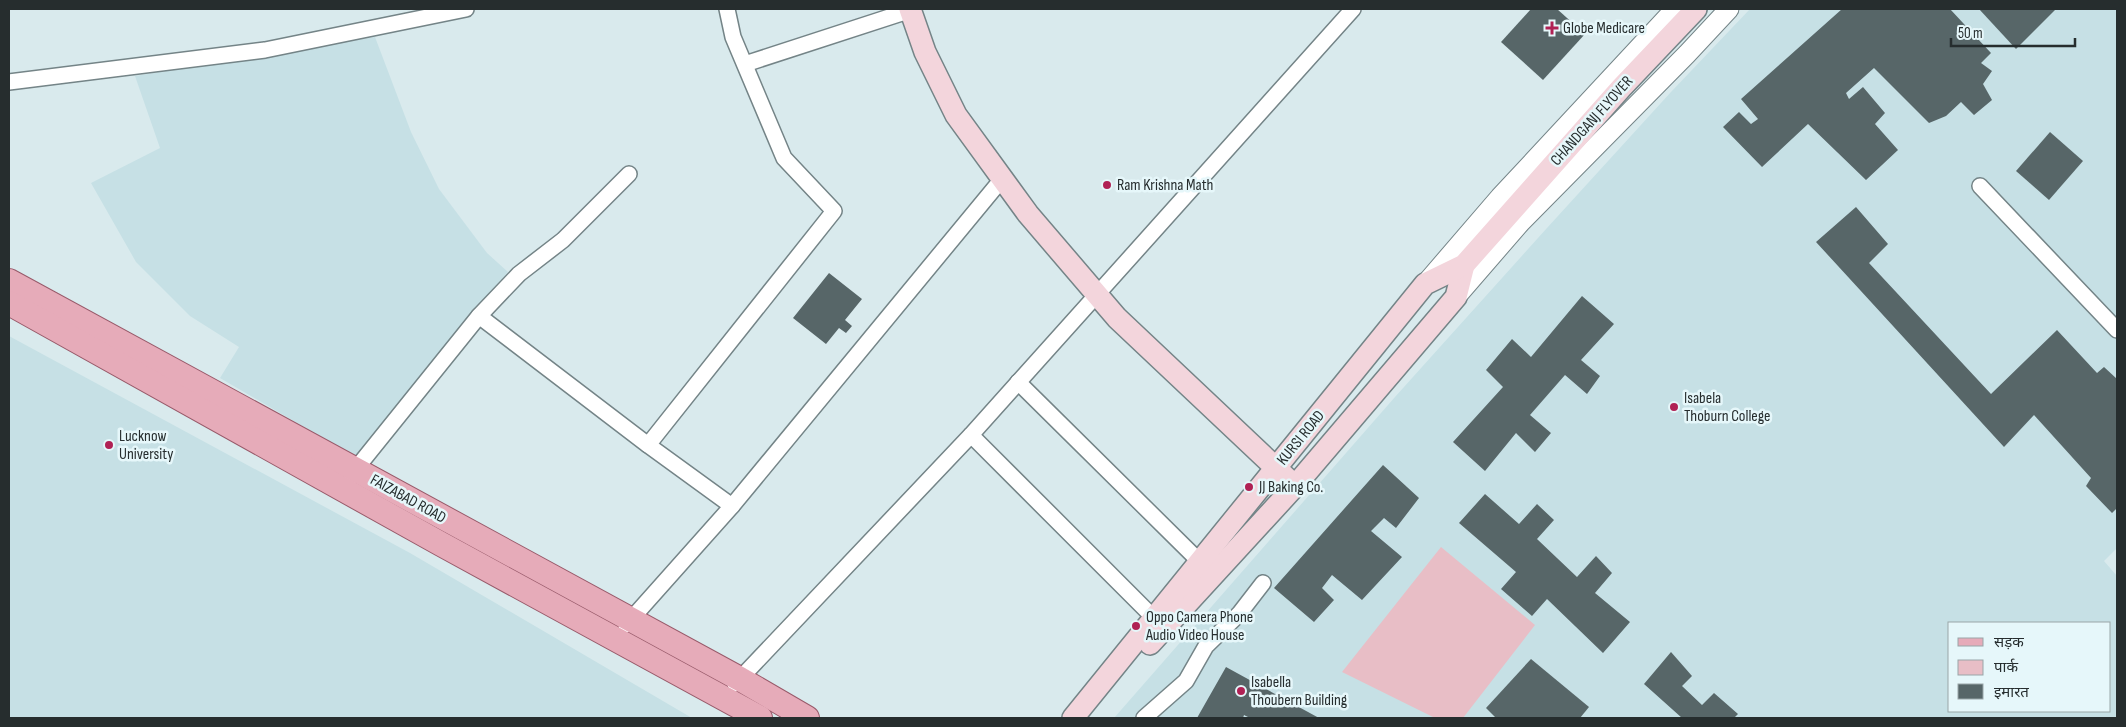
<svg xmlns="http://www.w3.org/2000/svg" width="2126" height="727" font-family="'Sofia Sans Condensed','Noto Sans Devanagari',sans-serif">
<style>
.built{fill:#c6e0e5;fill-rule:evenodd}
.green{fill:#e8bec6}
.building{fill:#576668}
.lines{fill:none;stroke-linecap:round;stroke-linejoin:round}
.minor-casing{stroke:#748487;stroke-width:18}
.tertiary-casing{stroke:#748487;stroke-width:21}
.secondary-casing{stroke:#748487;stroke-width:24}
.primary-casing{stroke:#985a6a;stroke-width:26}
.minor{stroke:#fff;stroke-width:15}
.tertiary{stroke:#fff;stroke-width:19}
.secondary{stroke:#f3d5dc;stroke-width:21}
.primary{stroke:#e6abb9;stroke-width:24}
.poi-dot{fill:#b02154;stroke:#e6f7fa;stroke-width:2}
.labels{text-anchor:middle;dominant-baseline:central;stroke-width:5;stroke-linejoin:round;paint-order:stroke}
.poi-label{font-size:16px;fill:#262d2e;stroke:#e6f7fa;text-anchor:start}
.street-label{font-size:16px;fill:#262d2e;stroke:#e6f7fa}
</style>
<rect width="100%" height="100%" fill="#d9eaed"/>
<!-- built -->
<g class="built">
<path d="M1750,9H2117V548L2104,561L2117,576V718H1114L1395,397L1547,228L1671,92ZM1950,623H2110V711H1950Z"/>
<polygon points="375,37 411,132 439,189 487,253 508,272 357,458 220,378 239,347 190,316 136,262 91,183 160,148 135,76"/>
<polygon points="9,336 410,553 692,718 9,718"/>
</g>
<!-- green -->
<polygon class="green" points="1441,547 1535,625 1463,718 1435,718 1342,672"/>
<!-- building -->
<g class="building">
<polygon points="1531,9 1557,9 1585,34 1543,80 1501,42"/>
<polygon points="1842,9 1950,9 1991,53 1981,63 1992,71 1983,84 1992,100 1974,115 1961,102 1946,116 1929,123 1874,68 1846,93 1849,99 1863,87 1885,113 1875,124 1898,150 1866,180 1808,124 1762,167 1723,127 1739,112 1751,124 1758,119 1741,99"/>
<polygon points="1979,9 2056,9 2016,49"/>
<polygon points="2050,132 2083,161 2049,200 2016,171"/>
<polygon points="1856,207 1888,244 1869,263 1991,394 2057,330 2097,373 2104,367 2117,379 2117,508 2112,513 2086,486 2091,478 2034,415 2004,447 1816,242"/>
<polygon points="829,273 862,299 845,320 852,326 846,333 839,328 826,344 793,318"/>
<polygon points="1582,296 1614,324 1581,360 1600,376 1587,394 1565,375 1530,415 1551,433 1535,452 1516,433 1485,471 1453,442 1503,387 1486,370 1512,339 1531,357"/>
<polygon points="1383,465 1419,498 1396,528 1384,518 1371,531 1402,557 1362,600 1332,575 1322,588 1334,600 1314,622 1274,588"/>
<polygon points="1485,494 1519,524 1537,504 1554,520 1537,539 1577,577 1596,556 1612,573 1595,593 1630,622 1603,653 1547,599 1532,616 1501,589 1516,572 1459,523"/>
<polygon points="1671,652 1692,676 1682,686 1702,705 1714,693 1738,714 1734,718 1682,718 1644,684"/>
<polygon points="1531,659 1589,707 1580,718 1496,718 1486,708"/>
<polygon points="1226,667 1319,718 1250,718 1244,715 1243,718 1197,718"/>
</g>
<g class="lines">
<defs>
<g id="minor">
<polyline points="745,64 911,10"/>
<polyline points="9,82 265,50 466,9"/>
<polyline points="1980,186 2117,330"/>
<polyline points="479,316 648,445 732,506"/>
<polyline points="1018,382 1200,562"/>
<polyline points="971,435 1154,618"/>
<polyline points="648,445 834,211 784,158 733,37 727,9"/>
<polyline points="352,476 355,470 479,316 519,274 563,240 629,174"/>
<polyline points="626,625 732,506 1002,179"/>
<polyline points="735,684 971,435 1353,9"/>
<polyline points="1144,718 1186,681 1206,646 1239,614 1263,583"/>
</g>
<g id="tertiary">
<polyline points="1426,283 1500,197 1675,9"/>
<polyline points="1456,297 1521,222 1687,54 1729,9"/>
</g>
<g id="secondary">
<polyline points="910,9 925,52 956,115 1028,214 1117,318 1295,486"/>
<polyline points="1150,644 1295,486 1456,297 1464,265"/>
<polyline points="1073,718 1425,284 1464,265 1621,88 1696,9"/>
</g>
<g id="primary">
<polyline points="9,281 740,679 807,718"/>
<polyline points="9,303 441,544 760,718"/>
</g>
</defs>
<!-- minor casing -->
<use href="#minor" class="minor-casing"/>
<!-- tertiary casing -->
<use href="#tertiary" class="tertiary-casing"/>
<!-- secondary casing -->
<use href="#secondary" class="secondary-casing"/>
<!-- primary casing -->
<use href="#primary" class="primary-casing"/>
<!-- minor -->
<use href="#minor" class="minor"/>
<!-- tertiary -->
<use href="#tertiary" class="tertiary"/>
<!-- secondary -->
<use href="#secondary" class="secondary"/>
<!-- primary -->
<use href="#primary" class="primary"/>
</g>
<!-- markers -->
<g class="poi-dot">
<path d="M1549.5 20.5h5v5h5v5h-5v5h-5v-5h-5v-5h5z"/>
<circle cx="1107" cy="185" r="5"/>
<circle cx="1674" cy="407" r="5"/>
<circle cx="109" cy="445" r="5"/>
<circle cx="1249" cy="487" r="5"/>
<circle cx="1136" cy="626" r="5"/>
<circle cx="1241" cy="691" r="5"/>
</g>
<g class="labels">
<!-- poi labels -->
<g class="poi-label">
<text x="1563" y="28">Globe Medicare</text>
<text x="1117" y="185">Ram Krishna Math</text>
<text x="1684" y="398">Isabela<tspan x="1684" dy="18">Thoburn College</tspan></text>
<text x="119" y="436">Lucknow<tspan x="119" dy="18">University</tspan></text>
<text x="1259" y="487">JJ Baking Co.</text>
<text x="1146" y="617">Oppo Camera Phone<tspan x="1146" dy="18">Audio Video House</tspan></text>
<text x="1251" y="682">Isabella<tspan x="1251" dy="18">Thoubern Building</tspan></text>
</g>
<!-- street labels -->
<g class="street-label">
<text transform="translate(1592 121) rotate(-48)">CHANDGANJ FLYOVER</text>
<text transform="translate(1301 438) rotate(-51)">KURSI ROAD</text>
<text transform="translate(408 499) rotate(29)">FAIZABAD ROAD</text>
</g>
</g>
<!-- border -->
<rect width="2126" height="727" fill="none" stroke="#262d2e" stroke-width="20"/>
<!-- legend -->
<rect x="1948" y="622" width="162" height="90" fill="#e6f7fa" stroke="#99a6a8"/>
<rect x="1958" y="638" width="25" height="8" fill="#e6abb9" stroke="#99a6a8"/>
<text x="1994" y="647" font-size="15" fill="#262d2e">सड़क</text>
<rect x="1958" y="660" width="25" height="15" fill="#e8bec6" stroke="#99a6a8"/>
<text x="1994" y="672" font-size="15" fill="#262d2e">पार्क</text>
<rect x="1958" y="684" width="25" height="15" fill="#576668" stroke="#99a6a8"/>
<text x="1994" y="697" font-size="15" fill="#262d2e">इमारत</text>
<!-- scale -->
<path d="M1951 38v8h124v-8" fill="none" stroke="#262d2e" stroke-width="2.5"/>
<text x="1958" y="38" font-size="15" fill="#262d2e" stroke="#e6f7fa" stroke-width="4" paint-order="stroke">50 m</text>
</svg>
